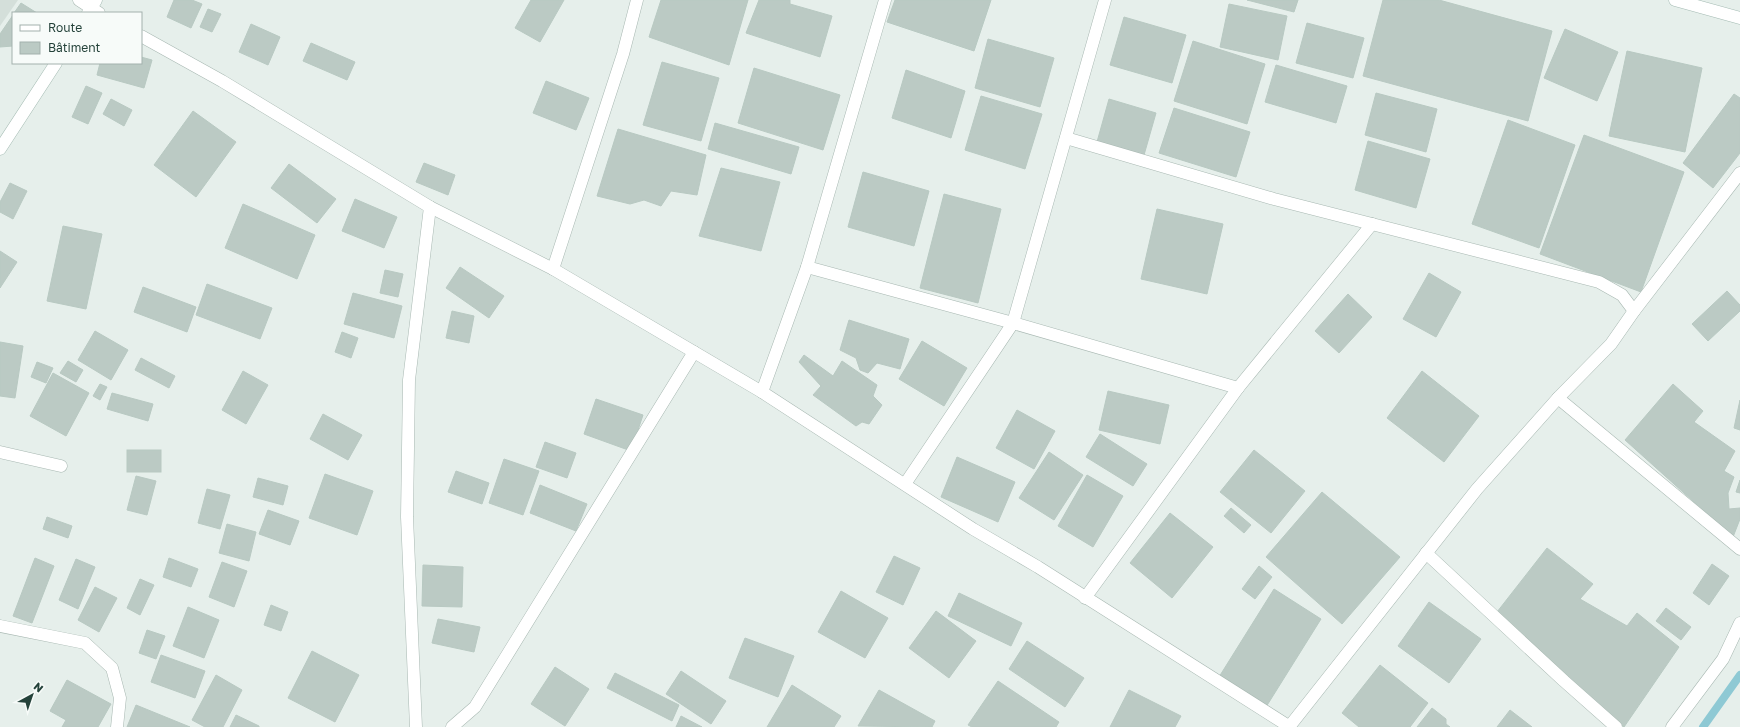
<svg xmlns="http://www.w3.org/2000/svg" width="1740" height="727" font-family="'Golos Text',sans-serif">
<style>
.built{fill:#d4dfda}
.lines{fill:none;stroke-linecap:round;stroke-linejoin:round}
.stream{stroke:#8ec9d4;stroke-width:8}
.building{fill:#bbcac4;stroke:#b8c9c2}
.street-casing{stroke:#a8b8b2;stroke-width:13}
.secondary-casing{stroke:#a4bbb3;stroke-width:13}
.street{stroke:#fff;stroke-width:12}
.secondary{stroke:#fff;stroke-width:12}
</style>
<rect width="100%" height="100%" fill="#e6efeb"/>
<!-- built -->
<polygon class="built" points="0,0 18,0 0,26"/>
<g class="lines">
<!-- stream -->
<polyline class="stream" points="1703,727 1740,675"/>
</g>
<!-- building -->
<g class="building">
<polygon points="174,0 192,0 202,4 191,28 167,17"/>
<polygon points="531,0 564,0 540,42 515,28"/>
<polygon points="661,0 748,0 729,65 649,37"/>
<polygon points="759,0 790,0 790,4 832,16 820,57 746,33"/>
<polygon points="895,0 991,0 974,51 887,22"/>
<polygon points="1247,0 1298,0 1294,12"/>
<polygon points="1383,0 1439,0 1552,31 1528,121 1363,76"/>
<polygon points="21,3 37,13 14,13"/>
<polygon points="1229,4 1287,16 1278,60 1220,47"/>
<polygon points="208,9 221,14 212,32 200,27"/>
<polygon points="13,15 13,46 0,47 0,34"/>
<polygon points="1124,17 1186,35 1172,83 1110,65"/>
<polygon points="1307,23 1364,38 1353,78 1296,63"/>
<polygon points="251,24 280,37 268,65 239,52"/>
<polygon points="1565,29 1618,52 1597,101 1544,78"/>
<polygon points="988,39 1054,58 1040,107 975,88"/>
<polygon points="1193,41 1265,64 1247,124 1174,101"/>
<polygon points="311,43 355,62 347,80 303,61"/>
<polygon points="1627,51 1702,68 1685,152 1609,136"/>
<polygon points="141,57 152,60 144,88 97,75 100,63 141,63"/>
<polygon points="662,62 719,78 701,141 643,125"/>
<polygon points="1276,65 1347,86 1336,123 1265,102"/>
<polygon points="754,68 840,95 823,150 738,123"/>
<polygon points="906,70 965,91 951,138 892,118"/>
<polygon points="546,81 589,98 576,130 533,113"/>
<polygon points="86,86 102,93 88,124 72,117"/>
<polygon points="1376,93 1437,109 1426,152 1365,135"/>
<polygon points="1734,94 1740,98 1740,153 1713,188 1683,163"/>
<polygon points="981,96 1042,114 1025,169 965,150"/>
<polygon points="111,99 132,110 124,126 103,114"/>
<polygon points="1109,99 1156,113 1144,155 1097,142"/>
<polygon points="1174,108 1250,132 1236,177 1159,153"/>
<polygon points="193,111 236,142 196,197 154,165"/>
<polygon points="1508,120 1575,145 1539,248 1472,224"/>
<polygon points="715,123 799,147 791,174 708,149"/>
<polygon points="618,129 706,155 697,195 671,191 661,206 644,200 630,204 597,196"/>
<polygon points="1584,135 1684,172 1641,292 1540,254"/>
<polygon points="1368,141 1430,159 1416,208 1355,190"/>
<polygon points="424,163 455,175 448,195 416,182"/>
<polygon points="289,164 336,199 317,223 271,188"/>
<polygon points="721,168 780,182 761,251 699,236"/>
<polygon points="863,172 929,191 914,246 848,227"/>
<polygon points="10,183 27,191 13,219 0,212 0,202"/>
<polygon points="944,194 1001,209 978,303 920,288"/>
<polygon points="355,199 397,217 384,248 342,231"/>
<polygon points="243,204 315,235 297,279 225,248"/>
<polygon points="1157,209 1223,224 1207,294 1141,279"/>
<polygon points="63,226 102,234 86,309 47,301"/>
<polygon points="0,251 17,262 0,288"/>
<polygon points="460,267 504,296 489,318 446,288"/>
<polygon points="385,270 403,274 398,297 380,293"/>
<polygon points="1429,273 1461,292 1436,337 1403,319"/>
<polygon points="207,284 272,308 260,339 196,315"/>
<polygon points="143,287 196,307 187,332 134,312"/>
<polygon points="1727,291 1740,305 1740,311 1708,341 1692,324"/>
<polygon points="353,293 402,306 394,338 344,324"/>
<polygon points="1348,294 1372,317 1339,353 1315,331"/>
<polygon points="452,311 474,316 469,343 446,338"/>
<polygon points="849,320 909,339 900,369 877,363 868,373 860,370 856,358 840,350"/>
<polygon points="95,331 128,350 111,380 78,360"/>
<polygon points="342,332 358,338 351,358 335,352"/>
<polygon points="922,341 967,368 944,406 899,379"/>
<polygon points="0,342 23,346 15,398 0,396"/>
<polygon points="804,355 833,376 842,361 877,385 873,396 882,405 869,424 862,422 856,426 813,395 821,386 799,362"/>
<polygon points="141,358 175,376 169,388 135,370"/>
<polygon points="68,361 83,370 76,382 60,373"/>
<polygon points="37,362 53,368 46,383 31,377"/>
<polygon points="243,371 268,385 246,424 222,410"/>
<polygon points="1422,371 1479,416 1444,462 1387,418"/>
<polygon points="53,373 89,393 66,436 30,416"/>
<polygon points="100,384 107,387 100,400 93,396"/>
<polygon points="1673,384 1703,411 1694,422 1735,451 1724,471 1734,477 1728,493 1729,509 1740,508 1740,519 1733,537 1625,440"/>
<polygon points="1108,391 1169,405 1160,444 1099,430"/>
<polygon points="112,393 153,404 148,421 107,409"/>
<polygon points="596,399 643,415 631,451 584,434"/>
<polygon points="1740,400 1740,430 1734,428"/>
<polygon points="1017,410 1055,431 1034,469 996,448"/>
<polygon points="323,414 362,435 348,460 310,439"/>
<polygon points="1100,434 1147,464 1133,486 1086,457"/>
<polygon points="545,442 576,453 567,478 536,467"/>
<rect x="127" y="450" width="34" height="22"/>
<polygon points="1254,450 1305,491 1271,533 1220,492"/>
<polygon points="1049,452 1083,475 1054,520 1019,498"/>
<polygon points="957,457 1015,482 998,522 941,497"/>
<polygon points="504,459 539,471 523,515 489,503"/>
<polygon points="456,471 489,483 482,504 448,492"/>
<polygon points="325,474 373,491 357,535 309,518"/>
<polygon points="1087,475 1123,496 1093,547 1058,526"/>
<polygon points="136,476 156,481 147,515 127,510"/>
<polygon points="258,478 288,486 283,505 253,497"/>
<polygon points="1740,480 1740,493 1736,492"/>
<polygon points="540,485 587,504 576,531 530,513"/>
<polygon points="207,489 230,495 220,529 198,523"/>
<polygon points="1322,492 1400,557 1342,624 1266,557"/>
<polygon points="1231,508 1251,525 1244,533 1224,516"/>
<polygon points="268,510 299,521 290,545 259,534"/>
<polygon points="1170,513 1213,547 1172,598 1130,563"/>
<polygon points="47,517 72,526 68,538 43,529"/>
<polygon points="227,524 256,532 249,561 219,553"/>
<polygon points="1547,548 1593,584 1580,599 1627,626 1637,613 1679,647 1624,727 1497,612"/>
<polygon points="894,556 920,568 903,605 876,592"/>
<polygon points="35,558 54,566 32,623 13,616"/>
<polygon points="169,558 198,569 191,587 163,577"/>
<polygon points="76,559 95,567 78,609 59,600"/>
<polygon points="222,562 247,571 234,607 209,597"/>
<polygon points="1712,564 1729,576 1709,605 1693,593"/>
<polygon points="423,565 463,567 462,607 422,606"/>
<polygon points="1259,566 1272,577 1255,599 1242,589"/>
<polygon points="140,579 154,585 140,615 127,608"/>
<polygon points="95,587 117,598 99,632 78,620"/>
<polygon points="1274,589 1321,619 1266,707 1219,677"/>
<polygon points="841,591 888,618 865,658 818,632"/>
<polygon points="959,593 1022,623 1011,646 948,616"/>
<polygon points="1429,602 1481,639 1449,683 1398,646"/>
<polygon points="271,605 288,612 281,631 264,625"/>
<polygon points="188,607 219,620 204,658 173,646"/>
<polygon points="1666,608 1691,627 1681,640 1656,621"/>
<polygon points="936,611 976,641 949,678 909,648"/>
<polygon points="438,619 480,627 474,652 432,643"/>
<polygon points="147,630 165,636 156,659 139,653"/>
<polygon points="745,638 794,656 778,697 729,678"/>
<polygon points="1027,641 1084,678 1065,707 1009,669"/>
<polygon points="312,651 359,675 335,722 288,698"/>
<polygon points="161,655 205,671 195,698 151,682"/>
<polygon points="1380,665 1428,703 1410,727 1359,727 1342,713"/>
<polygon points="555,667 589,689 565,726 531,704"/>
<polygon points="681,671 726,701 711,724 666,694"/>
<polygon points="615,673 679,705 672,721 607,688"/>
<polygon points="216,675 242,690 223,727 205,727 192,720"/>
<polygon points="67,680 111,704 98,727 62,727 66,720 50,711"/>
<polygon points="998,681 1059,722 1056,727 972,727 968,725"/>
<polygon points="792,685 841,716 834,727 767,727"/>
<polygon points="879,690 935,721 932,727 858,726"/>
<polygon points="1129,690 1181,716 1175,727 1110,727"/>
<polygon points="136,705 190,727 127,727"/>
<polygon points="1432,708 1446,719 1446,724 1450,727 1417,727"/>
<polygon points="1510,710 1532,727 1497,727"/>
<polygon points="236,715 259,726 259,727 230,727"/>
<polygon points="681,716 702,727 676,727"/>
</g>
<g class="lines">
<defs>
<g id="street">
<polyline points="79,0 99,13"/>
<polyline points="141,36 222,81 430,207 553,269 762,392 973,529 1038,567 1290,727"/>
<polyline points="1066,138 1274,199 1599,282 1622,295 1634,311"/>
<polyline points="807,267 1013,323 1238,388"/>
<polyline points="553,269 623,54 637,0"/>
<polyline points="762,392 807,267 885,0"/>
<polyline points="1558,398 1740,549"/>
<polyline points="0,452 61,466"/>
<polyline points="905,484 1013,323 1105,0"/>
<polyline points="1426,553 1564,681 1616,727"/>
<polyline points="1085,598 1238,388 1372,224"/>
<polyline points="0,626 85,643 112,668 120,698 117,727"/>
<polyline points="416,727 407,517 409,380 430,207"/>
<polyline points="452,727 475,707 694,352"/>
<polyline points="1289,727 1477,489 1558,398 1611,344 1634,311 1740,173"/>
<polyline points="1672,727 1723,659 1740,623"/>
</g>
<g id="secondary">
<polyline points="1675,0 1740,18"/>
<polyline points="88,13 96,0"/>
<polyline points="0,149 56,63"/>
</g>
</defs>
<!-- street casing -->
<use href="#street" class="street-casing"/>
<!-- secondary casing -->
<use href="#secondary" class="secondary-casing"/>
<!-- street -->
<use href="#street" class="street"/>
<!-- secondary -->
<use href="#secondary" class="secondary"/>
</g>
<!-- legend -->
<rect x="12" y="12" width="130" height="52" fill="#f7fbf9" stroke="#a3b1ad"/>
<rect x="20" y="25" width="20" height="6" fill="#ffffff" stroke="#a3b1ad"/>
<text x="48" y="32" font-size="12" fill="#24423a">Route</text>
<rect x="20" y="42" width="20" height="12" fill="#bbcac4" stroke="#a3b1ad"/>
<text x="48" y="52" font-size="12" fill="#24423a">Bâtiment</text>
<!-- north arrow -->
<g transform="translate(32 695) rotate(40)" stroke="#f7fbf9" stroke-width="3" paint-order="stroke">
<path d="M0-3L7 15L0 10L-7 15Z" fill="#24423a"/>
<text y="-6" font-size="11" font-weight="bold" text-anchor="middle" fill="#24423a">N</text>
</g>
</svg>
